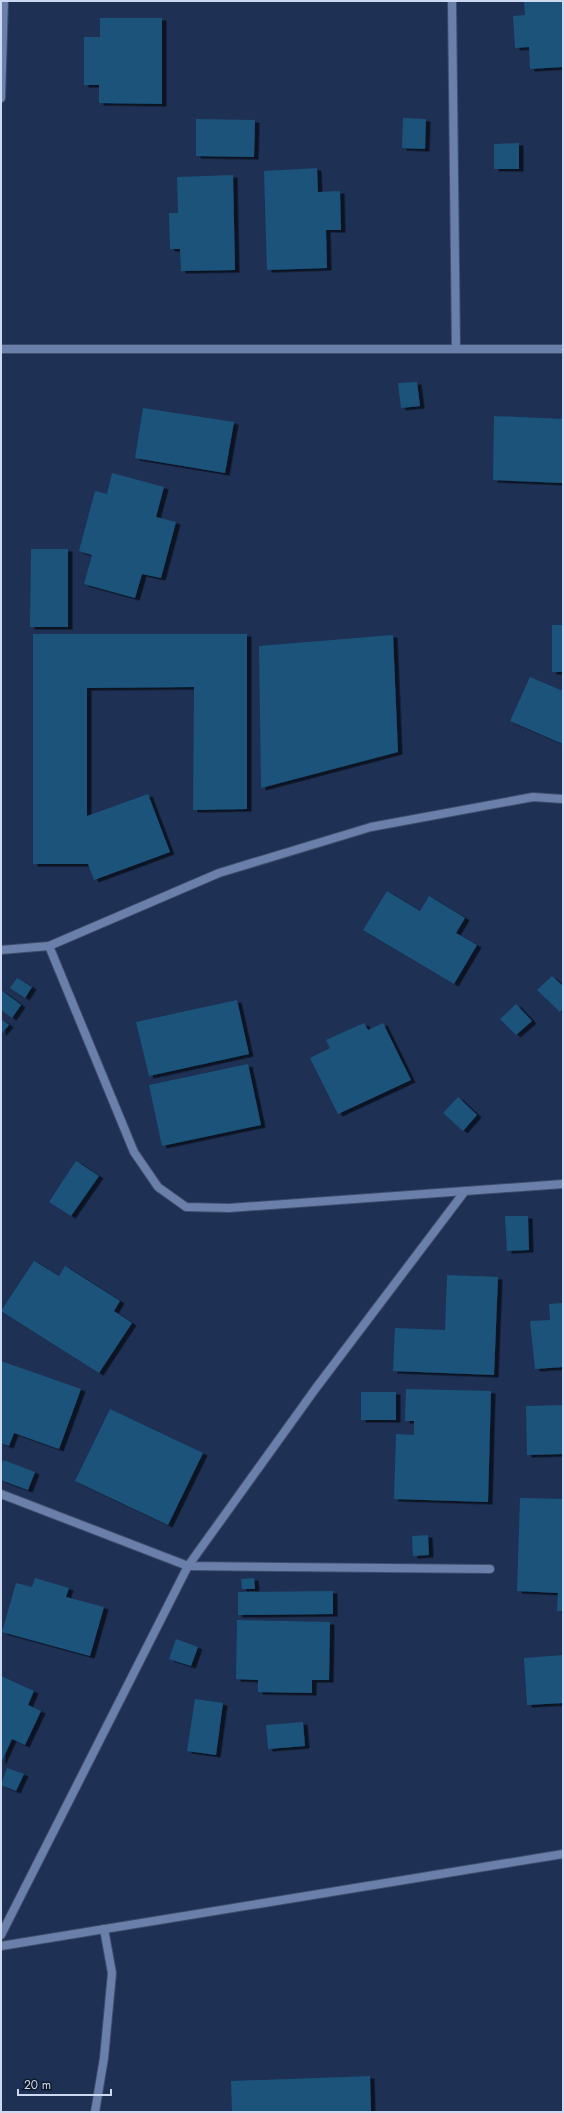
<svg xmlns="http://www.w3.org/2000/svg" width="564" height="2113" font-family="Jost,sans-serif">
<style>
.building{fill:#1b537a;filter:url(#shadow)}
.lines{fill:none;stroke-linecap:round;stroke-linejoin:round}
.service-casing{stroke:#3e4d6c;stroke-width:10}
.minor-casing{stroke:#3e4d6c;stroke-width:10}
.tertiary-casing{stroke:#3e4d6c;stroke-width:10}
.service{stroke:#6a7fa9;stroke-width:8}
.minor{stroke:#6a7fa9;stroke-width:8}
.tertiary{stroke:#6a7fa9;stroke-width:8}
</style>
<defs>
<filter id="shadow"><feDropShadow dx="4.5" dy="2.5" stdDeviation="0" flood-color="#0009"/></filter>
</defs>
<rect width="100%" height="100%" fill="#1e3054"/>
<!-- building -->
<g class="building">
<polygon points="524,1 563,1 563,67 530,69 529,47 515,48 513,16 525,15"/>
<polygon points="100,18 162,18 162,104 99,103 99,85 84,85 84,37 100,37"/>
<polygon points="403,118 426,119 425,149 402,148"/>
<polygon points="196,119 255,120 254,157 196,156"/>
<polygon points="519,143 519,169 494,169 494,144"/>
<polygon points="317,168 318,192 340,191 341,230 326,230 327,268 267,270 264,171"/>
<polygon points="233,175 235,270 181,271 180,249 170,249 169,213 178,213 177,177"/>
<polygon points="417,382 420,406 401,408 398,383"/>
<polygon points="143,408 234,422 225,473 135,458"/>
<polygon points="494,416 563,419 563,483 493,480"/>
<polygon points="112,473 164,487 156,517 176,522 161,578 142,574 135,598 84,584 92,555 79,551 95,491 107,494"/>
<polygon points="31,549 68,549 68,627 30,627"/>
<rect x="552" y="625" width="11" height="47"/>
<polygon points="33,634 247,634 247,809 193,810 194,687 87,688 87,816 148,794 170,852 94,880 88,864 33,864"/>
<polygon points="393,635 398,752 261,788 259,646"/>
<polygon points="530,677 563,691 563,744 510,721"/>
<polygon points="387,891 420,911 429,896 465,918 456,933 477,945 454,984 363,930"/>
<polygon points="552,976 563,986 563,1009 560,1012 537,990"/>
<polygon points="17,978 32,987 25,998 10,988"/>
<polygon points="1,990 21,1005 12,1018 1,1010"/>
<polygon points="237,1000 249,1054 149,1076 136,1022"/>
<polygon points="516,1004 532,1021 516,1035 500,1019"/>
<polygon points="1,1019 9,1025 1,1034"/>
<polygon points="364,1023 368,1030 383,1023 411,1080 338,1114 310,1058 330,1048 326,1040"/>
<polygon points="248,1064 261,1125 162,1146 149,1085"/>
<polygon points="458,1097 477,1115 463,1131 443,1113"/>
<polygon points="76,1161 99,1176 71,1216 49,1202"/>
<polygon points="505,1216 528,1216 529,1250 507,1251"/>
<polygon points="34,1261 59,1276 65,1266 120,1301 114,1311 132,1323 99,1373 1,1311"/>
<polygon points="447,1275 498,1277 494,1375 393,1371 395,1328 445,1330"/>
<polygon points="563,1303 563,1367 535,1369 530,1321 550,1320 549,1304"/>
<polygon points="1,1361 81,1389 59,1449 14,1433 9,1446 1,1443"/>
<polygon points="406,1389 491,1391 488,1502 394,1499 396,1434 414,1435 414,1421 405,1421"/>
<rect x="361" y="1392" width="35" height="28"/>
<polygon points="563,1405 563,1454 527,1455 526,1406"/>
<polygon points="110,1409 203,1453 168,1525 75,1481"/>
<polygon points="3,1460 35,1472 28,1490 1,1480 1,1467"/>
<polygon points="520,1498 563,1499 563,1611 557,1611 558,1593 517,1591"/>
<polygon points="428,1535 429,1555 413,1556 412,1536"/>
<polygon points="35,1578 69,1588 66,1597 104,1607 90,1656 2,1632 16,1583 32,1587"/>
<polygon points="254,1578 255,1589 242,1589 241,1579"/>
<polygon points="333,1591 333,1614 238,1615 238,1592"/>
<polygon points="237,1620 330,1622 329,1680 312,1680 312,1693 258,1692 258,1680 236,1679"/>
<polygon points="176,1639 198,1647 191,1666 169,1659"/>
<polygon points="563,1655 563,1703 527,1705 524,1658"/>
<polygon points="1,1676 34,1691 28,1705 41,1711 25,1745 12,1739 1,1763"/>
<polygon points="195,1699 223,1703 216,1755 187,1751"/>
<polygon points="303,1722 305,1746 268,1749 266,1725"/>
<polygon points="7,1768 24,1774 16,1791 1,1785"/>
<polygon points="370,2076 371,2112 232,2112 231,2081"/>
</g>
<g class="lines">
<defs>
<polyline id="service" points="95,2112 104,2058 112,1973 104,1929"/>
<g id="minor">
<polyline points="452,1 456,349"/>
<polyline points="1,98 4,1"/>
<polyline points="1,349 563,349"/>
<polyline points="49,946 134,1152 158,1187 186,1207 229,1208 563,1184"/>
<polyline points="1,950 49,946 219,873 371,827 533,797 563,799"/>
<polyline points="1,1494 188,1566 490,1569"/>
<polyline points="1,1935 188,1566 316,1388 465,1191"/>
</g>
<polyline id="tertiary" points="1,1946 563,1854"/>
</defs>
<!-- service casing -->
<use href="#service" class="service-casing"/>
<!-- minor casing -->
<use href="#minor" class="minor-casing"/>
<!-- tertiary casing -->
<use href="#tertiary" class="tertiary-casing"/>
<!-- service -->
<use href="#service" class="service"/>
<!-- minor -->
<use href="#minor" class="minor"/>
<!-- tertiary -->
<use href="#tertiary" class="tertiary"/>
</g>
<!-- border -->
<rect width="564" height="2113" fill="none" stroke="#ccd9f0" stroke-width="4"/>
<!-- scale -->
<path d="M18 2089v6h93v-6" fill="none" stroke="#ccd9f0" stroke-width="2"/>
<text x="24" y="2089" font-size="12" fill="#ccd9f0" stroke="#111929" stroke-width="3" paint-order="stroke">20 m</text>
</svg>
